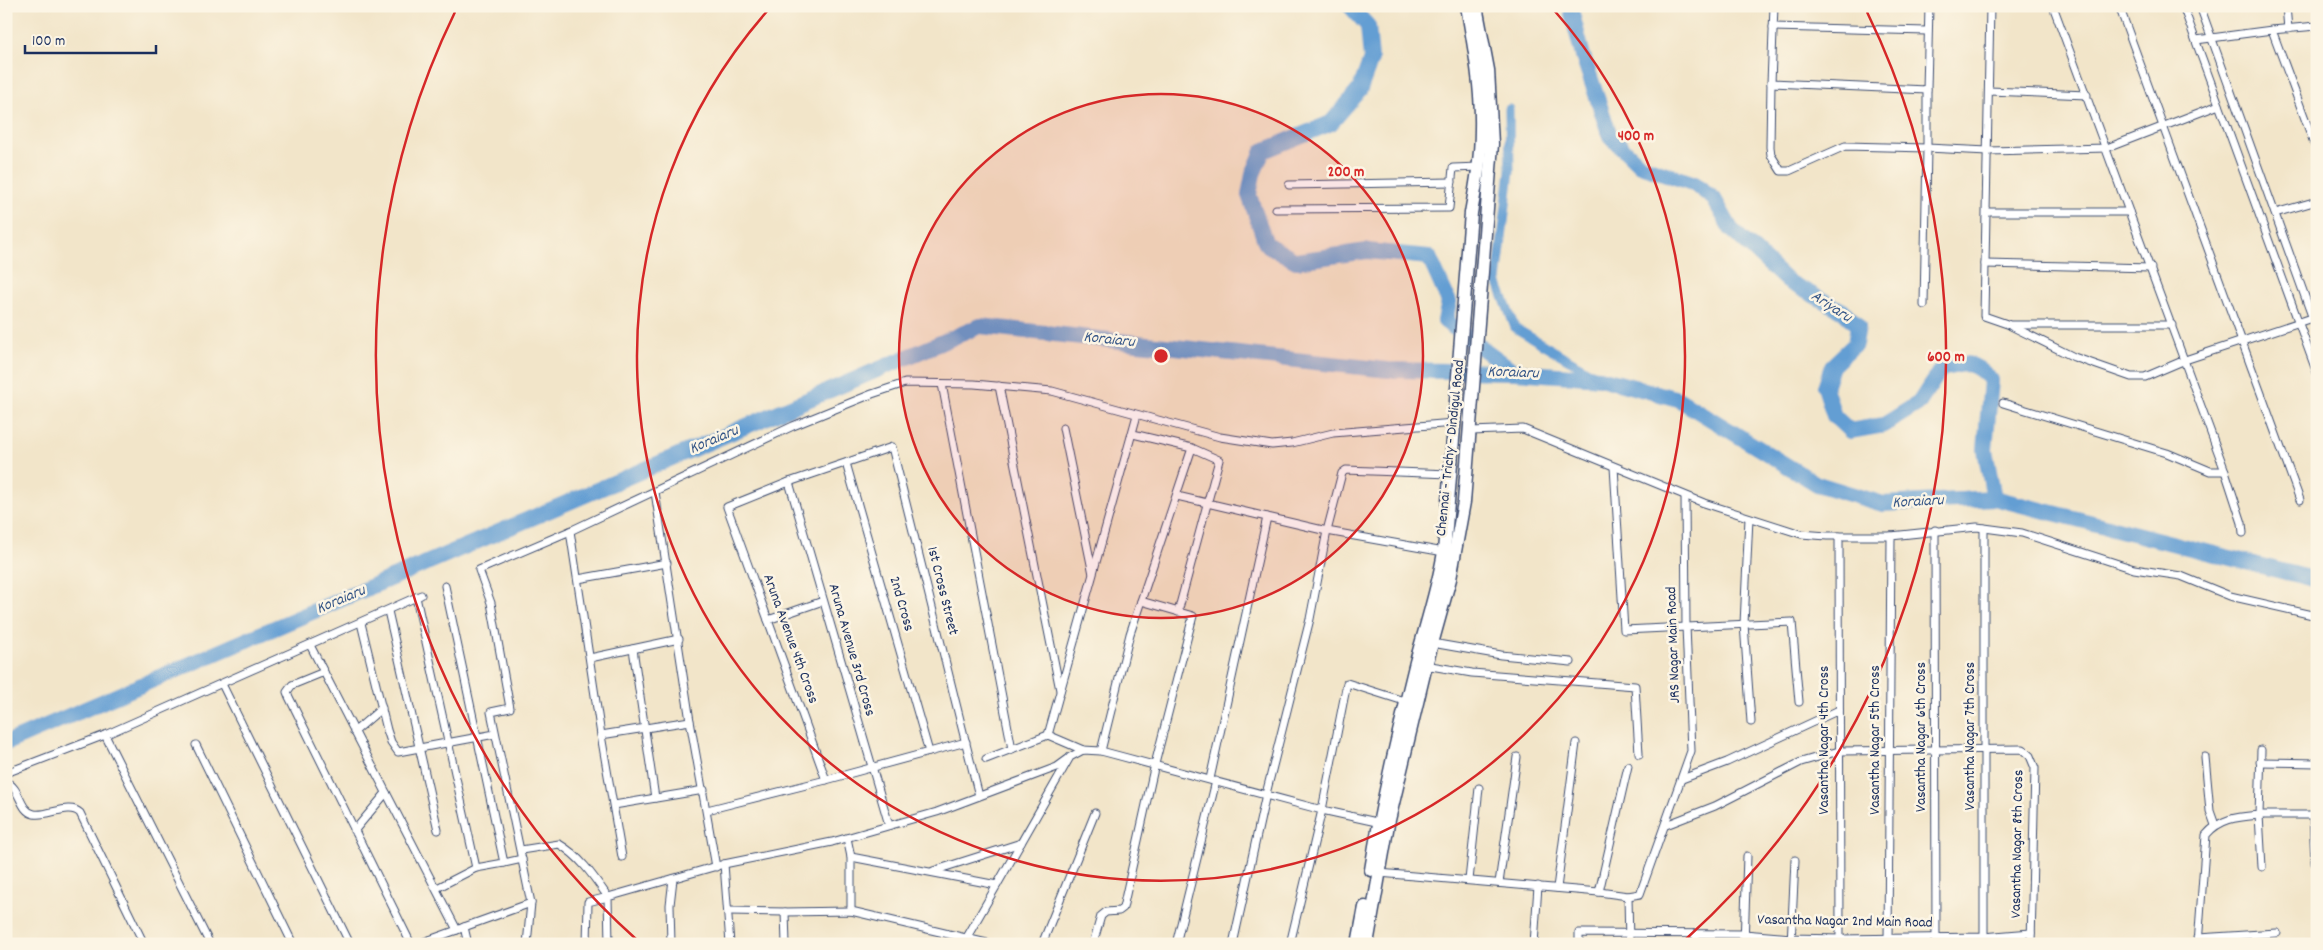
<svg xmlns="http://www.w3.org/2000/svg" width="2323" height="950" font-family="Dekko,sans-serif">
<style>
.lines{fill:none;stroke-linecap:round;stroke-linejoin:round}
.canal{stroke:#649ed3;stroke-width:9}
.river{stroke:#649ed3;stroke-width:16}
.minor-casing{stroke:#3b4a6e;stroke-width:9}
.trunk-casing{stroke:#3b4a6e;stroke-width:15}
.minor{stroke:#fff;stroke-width:7}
.trunk{stroke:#fff;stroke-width:12}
.ring{fill:none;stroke:#d62828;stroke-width:2.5}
.labels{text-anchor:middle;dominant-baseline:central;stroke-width:5;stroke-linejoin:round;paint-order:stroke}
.street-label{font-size:15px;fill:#1b2f5e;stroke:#fcf5e5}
.water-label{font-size:16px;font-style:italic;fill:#355687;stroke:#fcf5e5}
.centre{fill:#d62828;stroke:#fcf5e5;stroke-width:2.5}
.ring-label{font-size:15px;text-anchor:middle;font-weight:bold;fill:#d62828;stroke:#fcf5e5;stroke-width:5;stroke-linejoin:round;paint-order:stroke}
</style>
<rect width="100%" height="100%" fill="#fcf5e5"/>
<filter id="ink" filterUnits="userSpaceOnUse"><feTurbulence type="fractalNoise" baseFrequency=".02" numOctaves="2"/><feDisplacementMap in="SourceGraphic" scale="10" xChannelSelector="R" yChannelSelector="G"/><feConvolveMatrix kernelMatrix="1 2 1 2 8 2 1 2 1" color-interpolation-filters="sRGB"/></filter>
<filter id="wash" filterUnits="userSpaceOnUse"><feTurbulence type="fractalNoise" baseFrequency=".0096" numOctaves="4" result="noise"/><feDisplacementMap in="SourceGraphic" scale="20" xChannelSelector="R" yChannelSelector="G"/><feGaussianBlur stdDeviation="1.12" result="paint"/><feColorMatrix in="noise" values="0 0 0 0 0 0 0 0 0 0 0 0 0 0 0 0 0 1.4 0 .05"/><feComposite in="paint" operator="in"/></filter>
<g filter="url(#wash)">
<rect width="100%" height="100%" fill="#f2e5c9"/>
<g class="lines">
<!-- canal -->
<polyline class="canal" points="1509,109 1510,171 1497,281 1515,328 1600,378"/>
<!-- river -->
<g class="river">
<polyline points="1350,6 1368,26 1371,59 1360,89 1331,123 1263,151 1253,174 1249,195 1266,244 1296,261 1367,251 1429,257 1449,302 1445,321 1515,372"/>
<path d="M1570,6L1583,56L1610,136L1640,165L1695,184L1714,199L1731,229L1787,281L1843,311L1858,326L1855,344L1832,366L1825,387L1834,416L1850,431L1884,425L1919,403L1941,369C1966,362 1973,360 1991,380L1985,450L1994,498"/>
<polyline points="6,743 980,326 1388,370 1515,372 1600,378 1678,399 1817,484 1883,504 1994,498 2317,580"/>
</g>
</g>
</g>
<g filter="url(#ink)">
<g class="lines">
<defs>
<g id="minor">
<polyline points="1774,6 1771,83 1927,90 1929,6"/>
<polyline points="1990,6 1984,316 2010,325 2172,325"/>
<polyline points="2053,6 2225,471 2242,523 2243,533"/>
<polyline points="2119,6 2300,500"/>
<polyline points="2183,6 2317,373"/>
<polyline points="2200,6 2317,330"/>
<polyline points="2286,6 2288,29"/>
<polyline points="2317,26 2272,30 2317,151"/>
<polyline points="1773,27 1927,31"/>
<polyline points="2196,40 2272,30"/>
<polyline points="1771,83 1770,147 1771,155 1781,171 1789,171 1845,146 1927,148 1924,305"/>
<polyline points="1927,90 1927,148 1988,151 2107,148 2219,105"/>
<polyline points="1989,91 2087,95"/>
<polyline points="1289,185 1452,182"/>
<polyline points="1276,209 1449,208 1453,168 1479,167"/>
<polyline points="1987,212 2129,212"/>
<polyline points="2275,213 2317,201"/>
<polyline points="1985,264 2151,268"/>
<polyline points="2011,326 2074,357 2131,377 2145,377 2185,360 2312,318"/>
<polyline points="942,384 1012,749"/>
<polyline points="999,386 1060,690"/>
<polyline points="2003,403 2167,453 2210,471 2225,471"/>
<polyline points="1471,431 1523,429 1704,503 1801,534 1827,536 1891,536 1977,527 2022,533 2134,569 2181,576 2230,596 2317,616"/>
<polyline points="1133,434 1192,448 1219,460 1178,612"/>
<polyline points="846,463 929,752"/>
<polyline points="1614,467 1624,630 1792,622 1799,702"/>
<polyline points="789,482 889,825"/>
<polyline points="655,492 690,721 716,867"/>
<polyline points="1177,496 1267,517"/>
<polyline points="1749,518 1744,624 1751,722"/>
<polyline points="1935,530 1936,944"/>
<polyline points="570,531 601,735 622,857"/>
<polyline points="1839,536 1840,944"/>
<polyline points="1444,552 1327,531 1342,473 1346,470 1450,474"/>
<polyline points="1093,573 1137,415"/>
<polyline points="578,579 667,563"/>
<polyline points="445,586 504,863 522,859"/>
<polyline points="416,597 476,868"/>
<polyline points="388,611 438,830"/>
<polyline points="768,620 823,601"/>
<polyline points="361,623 387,730 391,742 398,752 495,734"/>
<polyline points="1432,643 1501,655 1571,662"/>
<polyline points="310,645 457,930 464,927 468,944"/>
<polyline points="633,649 655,798"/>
<polyline points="590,658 679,639"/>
<polyline points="1425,665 1472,673 1635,686 1639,754"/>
<polyline points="324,672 292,685 287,692 289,697 411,944"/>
<polyline points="222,684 350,944"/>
<polyline points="354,732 382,708"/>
<polyline points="105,735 210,944"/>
<polyline points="601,735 690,721"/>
<polyline points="1048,735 1093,574 1063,428"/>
<polyline points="196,745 293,944"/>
<polyline points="1101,751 1130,634 1192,448"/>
<polyline points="2205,757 2210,811 2215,825"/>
<polyline points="986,759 1048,735 1083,750"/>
<polyline points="2260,762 2317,763"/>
<polyline points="6,773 105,735 421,595"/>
<polyline points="1210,779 1267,517 1327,531 1310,619 1266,794 1233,944"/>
<polyline points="1682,779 1727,762 1839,710"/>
<polyline points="826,780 727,507 789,482 892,447 979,796"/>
<path d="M6,782C21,788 19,811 34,814C48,817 69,802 80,813L144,944"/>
<polyline points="614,805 704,790"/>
<polyline points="707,810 826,780 966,742"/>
<polyline points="2313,815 2315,863"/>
<polyline points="1666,825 1715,806 1801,762 1839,751 2022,749 2030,756 2035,768 2031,944"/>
<polyline points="354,831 386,793"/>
<polyline points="847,838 851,857 997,885 1070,757 1083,750 1101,751 1322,810 1381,823"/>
<path d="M521,850L559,844C580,856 594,877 608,897L588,902L587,944"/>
<polyline points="724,864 730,944"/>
<polyline points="2262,867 2259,815 2317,815"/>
<polyline points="933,871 1021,843"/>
<polyline points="1379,873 1599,892 1628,896 1640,894 1691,751 1686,626 1685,496"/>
<polyline points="1469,880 1479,788"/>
<polyline points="1499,883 1517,757"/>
<polyline points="437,888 476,868 504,863"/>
<polyline points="1557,888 1576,743"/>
<polyline points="1599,892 1628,766"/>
<polyline points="1628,896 1629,944"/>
<polyline points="729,911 785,912 851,911 991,944"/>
<polyline points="851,911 851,857"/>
<polyline points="785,912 786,944"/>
<polyline points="464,927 531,903"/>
<polyline points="1696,934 1696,944"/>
<polyline points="967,937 997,885"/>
<polyline points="2198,938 2277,933"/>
<polyline points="418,944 457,930"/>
<polyline points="527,944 531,903 491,712 510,708 491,603 479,570 570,531 793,426 872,394 905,383 974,384 1052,391 1220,437 1272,445 1292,443 1333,433 1454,423"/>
<polyline points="609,944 608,897 724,864 832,842 937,812 1057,767 1068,759"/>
<polyline points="671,944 670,905 673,879"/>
<polyline points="1042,944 1095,813"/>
<polyline points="1093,944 1101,916 1106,912 1119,911 1123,908 1155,764 1193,616 1141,601"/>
<polyline points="1176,944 1216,781"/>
<polyline points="1290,944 1322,810 1347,683 1407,702"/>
<polyline points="1534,944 1538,886"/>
<polyline points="1579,944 1579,933 1744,934 1791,938 1840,939 1983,937 2031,933"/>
<polyline points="1744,944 1747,856"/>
<polyline points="1791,944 1795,860"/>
<polyline points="1888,944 1891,536"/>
<polyline points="1984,944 1984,528"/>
<path d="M2198,944L2206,835C2220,818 2238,817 2259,815L2261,750"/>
</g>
<g id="trunk">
<path d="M1371,870C1382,800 1399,731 1416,662C1426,625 1438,589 1444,552L1471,213C1476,185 1481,157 1481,129C1482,88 1474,46 1467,6"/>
<polyline points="1358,944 1365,907"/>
<polyline points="1367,944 1388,824 1426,665 1450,579 1464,502 1492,144 1488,70 1476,6"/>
</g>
</defs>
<!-- minor casing -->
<use href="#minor" class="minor-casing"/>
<!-- trunk casing -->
<use href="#trunk" class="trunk-casing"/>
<!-- minor -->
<use href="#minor" class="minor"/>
<!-- trunk -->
<use href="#trunk" class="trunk"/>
</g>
</g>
<!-- distance rings -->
<circle cx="1161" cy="356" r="262" fill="#d62828" fill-opacity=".12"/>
<g class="ring">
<circle cx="1161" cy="356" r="262"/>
<path d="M1553 9A524 524 0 1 1 769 9"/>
<path d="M636 939A785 785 0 0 1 455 12M1867 12A785 785 0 0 1 1686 939"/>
</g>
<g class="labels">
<!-- street labels -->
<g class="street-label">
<text transform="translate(1451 448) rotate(-84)">Chennai - Trichy - Dindigul Road</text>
<text transform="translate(942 591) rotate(76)">1st Cross Street</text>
<text transform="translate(901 604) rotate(74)">2nd Cross</text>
<text transform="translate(790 639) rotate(70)">Aruna Avenue 4th Cross</text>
<text transform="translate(1674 645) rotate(-92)">JRS Nagar Main Road</text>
<text transform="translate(851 650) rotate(74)">Aruna Avenue 3rd Cross</text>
<text transform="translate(1971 736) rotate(-90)">Vasantha Nagar 7th Cross</text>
<text transform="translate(1922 737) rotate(-90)">Vasantha Nagar 6th Cross</text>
<text transform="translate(1825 740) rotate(-90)">Vasantha Nagar 4th Cross</text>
<text transform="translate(1876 740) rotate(-90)">Vasantha Nagar 5th Cross</text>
<text transform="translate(2018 844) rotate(-89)">Vasantha Nagar 8th Cross</text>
<text transform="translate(1845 922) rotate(1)">Vasantha Nagar 2nd Main Road</text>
</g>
<!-- water labels -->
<g class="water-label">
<text transform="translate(1831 307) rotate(33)">Ariyaru</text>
<text transform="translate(1109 340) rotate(6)">Koraiaru</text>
<text transform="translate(1513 373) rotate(2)">Koraiaru</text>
<text transform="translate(714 440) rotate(-23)">Koraiaru</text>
<text transform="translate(1918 502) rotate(-3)">Koraiaru</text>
<text transform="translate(341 600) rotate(-23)">Koraiaru</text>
</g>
</g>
<circle cx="1161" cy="356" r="8" class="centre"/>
<g class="ring-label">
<text x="1636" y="140">400 m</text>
<text x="1346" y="176">200 m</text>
<text x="1946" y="361">600 m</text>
</g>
<!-- margin -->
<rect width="2323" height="950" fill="none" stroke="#fcf5e5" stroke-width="25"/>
<!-- scale -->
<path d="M25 45v8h131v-8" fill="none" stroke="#1b2f5e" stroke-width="2.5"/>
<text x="32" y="45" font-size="15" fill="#1b2f5e" stroke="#fcf5e5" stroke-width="4" paint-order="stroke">100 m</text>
</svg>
